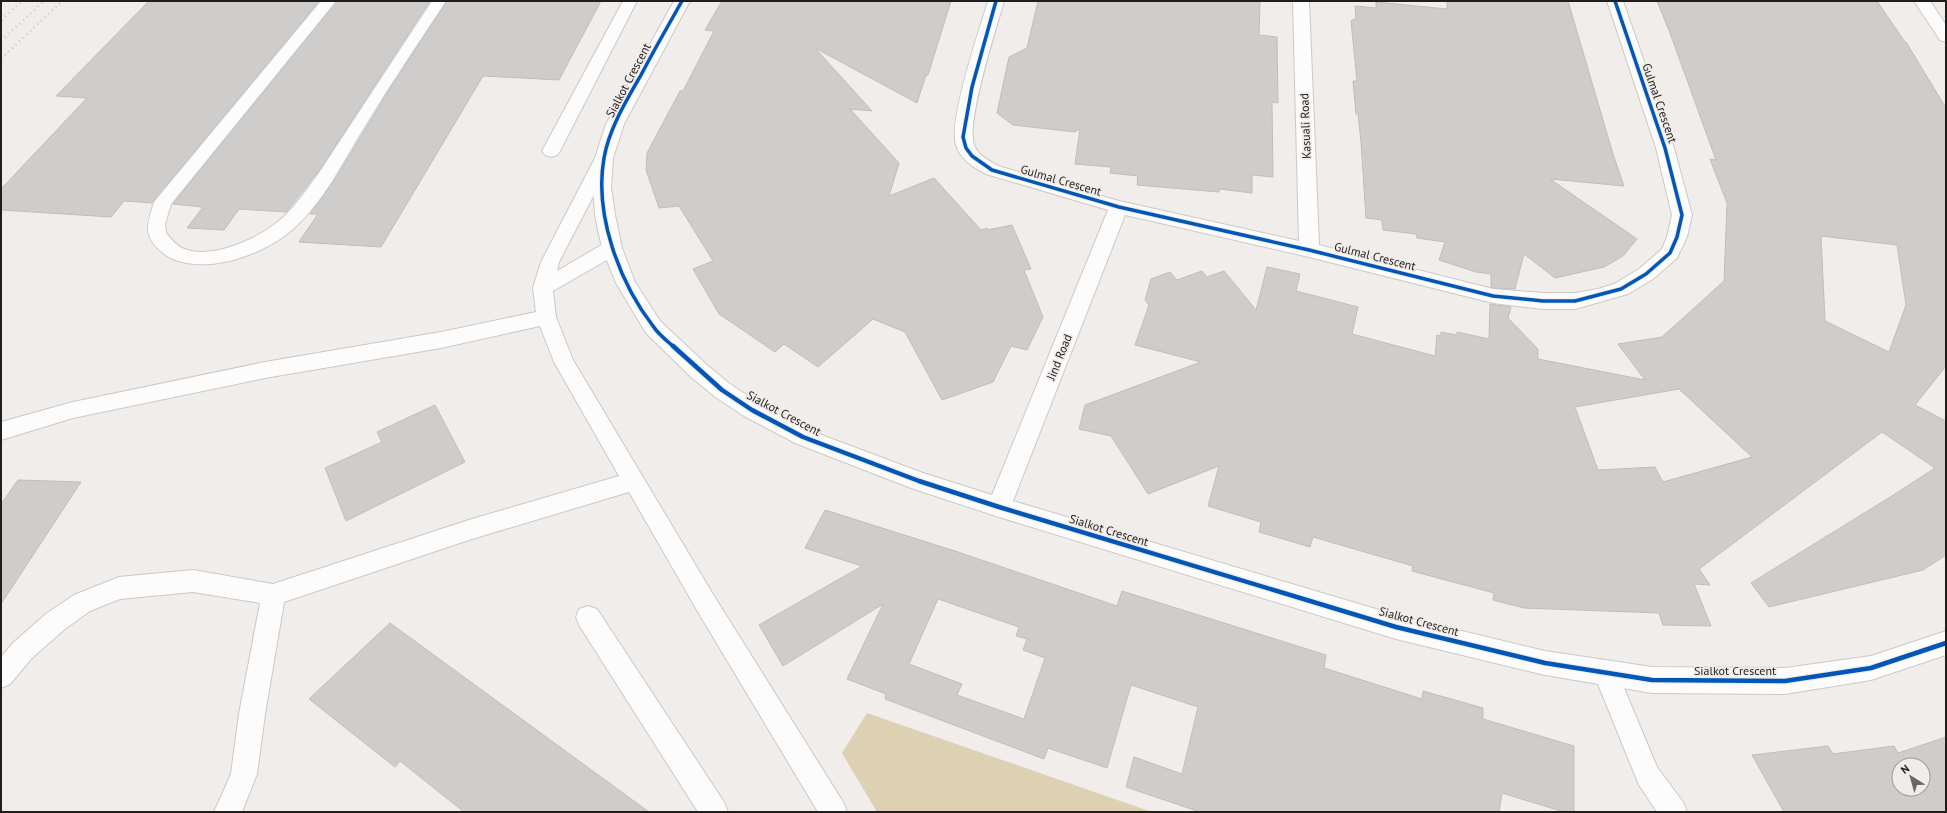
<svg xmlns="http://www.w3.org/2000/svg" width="1947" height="813" font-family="'PT Sans',sans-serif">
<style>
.green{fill:#ded0b3}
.building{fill:#cfcdcb;stroke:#c0bebd;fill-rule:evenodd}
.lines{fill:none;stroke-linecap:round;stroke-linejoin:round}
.service-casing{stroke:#cbc9c7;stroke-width:2}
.minor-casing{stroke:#cbc9c7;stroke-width:2}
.service{fill:#fdfcfc;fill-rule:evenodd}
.minor{fill:#fdfcfc;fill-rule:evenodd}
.rail{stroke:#d4d4d3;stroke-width:2.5;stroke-dasharray:1.5 3.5;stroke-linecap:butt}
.cycleway-far1-casing{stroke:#f1ecea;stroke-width:5.5}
.cycleway-casing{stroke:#f1ecea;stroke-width:7}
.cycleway-far1{stroke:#0057b8;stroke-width:3.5}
.cycleway{stroke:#0057b8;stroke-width:4.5}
.labels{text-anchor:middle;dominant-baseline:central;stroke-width:3.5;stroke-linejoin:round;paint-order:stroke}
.street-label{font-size:12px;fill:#201e1d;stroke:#f1ecea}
</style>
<rect width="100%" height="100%" fill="#f0edeb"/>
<!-- green -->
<polygon class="green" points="867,713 1152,812 877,812 842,753"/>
<!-- building -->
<g class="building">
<polygon points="149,1 319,1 152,203 124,201 111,217 1,210 1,189 87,98 56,96"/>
<polygon points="337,1 430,1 318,172 286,212 239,209 224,230 187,228 203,207 173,204"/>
<polygon points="447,1 601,1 559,80 483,76 381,247 299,242 318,214 310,214 334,181 386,95"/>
<polygon points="722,1 951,1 928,75 926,75 917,103 815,48 872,111 850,109 899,163 889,196 934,178 981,230 987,228 987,230 1012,225 1031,269 1024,270 1043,317 1027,350 1011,346 993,382 942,400 905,332 873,319 818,367 784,344 775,352 719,314 693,269 713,261 679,206 659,208 646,170 647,153 680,91 683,91 714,31 705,30"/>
<polygon points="1038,1 1260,1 1259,35 1277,37 1278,103 1272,102 1273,177 1252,175 1252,193 1219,189 1219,192 1137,185 1138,176 1110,173 1111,167 1075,164 1080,129 1075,132 1013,125 997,113 1009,57 1027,48"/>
<polygon points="1447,1 1568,1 1613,154 1624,186 1550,179 1637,239 1623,256 1604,267 1555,278 1524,254 1515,289 1493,288 1491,287 1491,274 1476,272 1439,260 1445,242 1417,238 1416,234 1383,230 1382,220 1366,218 1361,142 1358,114 1356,114 1353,81 1357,81 1351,21 1356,18 1355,6 1376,8 1376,2 1447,9"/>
<path d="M1657,1H1877L1905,42H1906L1946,108V366L1915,405L1946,421V555L1923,570L1769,607L1751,583L1895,494L1935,468L1882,432L1699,569L1710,585L1694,584L1711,626L1663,625L1659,613L1524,608L1493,600L1494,593L1412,571L1413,566L1313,537L1310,547L1259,532L1261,522L1208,506L1219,466L1148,494L1111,436L1079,429L1085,405L1201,362L1135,345L1149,305L1145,300L1151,279L1170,272L1177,280L1202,271L1207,277L1224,271L1256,310L1267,267L1300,274L1296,291L1358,307L1352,334L1435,356L1437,335L1441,336V332L1457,335V332L1489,339L1490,304L1511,307L1508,318L1538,349V359L1645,380L1618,344L1662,337L1724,281L1727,203L1710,159L1716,160L1670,33ZM1821,236L1897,245L1906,305L1889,352L1825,321ZM1679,389L1752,457L1663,482L1655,467L1598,470L1575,407Z"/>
<polygon points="435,405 465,462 346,521 325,468 382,442 377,432"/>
<polygon points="18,480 81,482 1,604 1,504"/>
<path d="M825,510L958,552L1117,606L1122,591L1326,655L1324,668L1422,699L1423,691L1483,708V719L1574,746V812H1564L1502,793L1499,812H1200L1126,787L1134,757L1182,774L1198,707L1131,685L1107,768L1048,748L1044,759L885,699L886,694L847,679L883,604L783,666L759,625L862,566L805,548ZM938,599L1019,627L1016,636L1027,639L1023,650L1045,658L1024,719L957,695L962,684L909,664Z"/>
<polygon points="390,623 649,812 464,812 400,761 395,767 309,699"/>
<path d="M1946,737V812H1784L1752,755L1828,746L1833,754L1894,746L1898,753ZM1899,765H1923V789H1899Z"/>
</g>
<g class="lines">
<defs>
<g id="service">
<path d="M321,1H336L171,204L165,224L166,233C171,239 176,245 182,248C210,261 258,239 280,220C295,207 307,189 319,173L432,1H446C419,42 391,83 365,126C343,161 324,202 292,230C271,248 240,261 212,264C196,265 176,264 163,253C142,236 147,225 154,202Z"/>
<polygon points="623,1 637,1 560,151 557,155 551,157 545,155 542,151"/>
<polygon points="604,152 610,154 613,158 559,262 557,271 605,243 612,241 619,243 621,248 619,253 553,291 556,317 573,360 714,596 843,802 847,812 818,812 698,612 629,492 472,539 284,602 265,714 257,774 242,812 214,812 231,774 239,714 260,603 193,592 120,599 90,611 65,629 32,658 10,684 1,688 1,657 14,642 47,613 74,595 119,577 193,570 273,584 472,519 619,476 554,362 540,326 441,348 265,378 73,418 1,440 1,422 73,402 265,362 441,332 536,312 533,288 541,262 595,158 598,154"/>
<polygon points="588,606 597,609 724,802 728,812 698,812 579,625 576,617 579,609"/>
<polygon points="1605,660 1614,664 1657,767 1683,802 1687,812 1657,812 1639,785 1593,672 1596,664"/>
</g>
<g id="minor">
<path d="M674,1H690L624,124L613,158L611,187L615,215L622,248L635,282L660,321L707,365L730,384L760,404L811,431L923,473L992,495L1108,210L986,174C973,167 960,159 956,145C948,121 980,28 988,1H1004C997,26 964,127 975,147C979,156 990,161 998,166L1119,201L1299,241L1293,1H1309L1319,245L1493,289L1543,293H1575L1598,289L1614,284L1639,269L1662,249L1667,237L1672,215L1656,148L1607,1H1623L1674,148L1692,215L1687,237L1677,258L1653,279L1628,294L1575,309H1543L1493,303L1309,257L1125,215L1013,501L1396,615L1545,651L1652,667L1785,668L1871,656L1946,631V655L1871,680L1785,694L1652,693L1545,675L1396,639L999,517L911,488L795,443L744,416L714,396L691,377L646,333L616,283L602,248L595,215L593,187L595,158L606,124Z"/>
<polygon points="1914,1 1930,1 1946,25 1946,42 1940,40"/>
</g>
</defs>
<!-- service casing -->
<use href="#service" class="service-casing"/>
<!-- minor casing -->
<use href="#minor" class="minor-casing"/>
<!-- service -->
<use href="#service" class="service"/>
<!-- minor -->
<use href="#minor" class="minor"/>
<!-- rail -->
<g class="rail">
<polyline points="1,4 4,1"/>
<polyline points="1,20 22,1"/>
<polyline points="1,41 44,1"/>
<polyline points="1,59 62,1"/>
</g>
<defs>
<g id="cycleway-far1">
<polyline points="996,1 972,87 963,137 966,148 972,156 992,170 1119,207 1309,250 1493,296 1543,301 1575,301 1621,289 1646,274 1670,253 1677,237 1682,215 1665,148 1615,1"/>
<path d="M674,347C667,341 658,334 653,326C619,282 594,214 604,158C609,129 626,101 641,75C654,50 668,26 682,1"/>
</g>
<polyline id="cycleway" points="673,346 722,390 752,410 803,437 919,481 999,507 1396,627 1545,663 1652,680 1785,681 1871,668 1946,643"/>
</defs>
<!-- cycleway-far1 casing -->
<use href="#cycleway-far1" class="cycleway-far1-casing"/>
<!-- cycleway casing -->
<use href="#cycleway" class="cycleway-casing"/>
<!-- cycleway-far1 -->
<use href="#cycleway-far1" class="cycleway-far1"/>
<!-- cycleway -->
<use href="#cycleway" class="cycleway"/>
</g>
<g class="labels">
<!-- street labels -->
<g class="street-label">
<text transform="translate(628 80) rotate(-62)">Sialkot Crescent</text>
<text transform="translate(1660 103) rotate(71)">Gulmal Crescent</text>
<text transform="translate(1305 126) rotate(-92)">Kasuali Road</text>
<text transform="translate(1061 180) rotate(16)">Gulmal Crescent</text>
<text transform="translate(1375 256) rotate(14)">Gulmal Crescent</text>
<text transform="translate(1059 357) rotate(-68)">Jind Road</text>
<text transform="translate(784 413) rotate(28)">Sialkot Crescent</text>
<text transform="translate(1109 530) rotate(17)">Sialkot Crescent</text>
<text transform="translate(1419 621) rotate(15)">Sialkot Crescent</text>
<text x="1735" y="670">Sialkot Crescent</text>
</g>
</g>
<!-- border -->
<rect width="1947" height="813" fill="none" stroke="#201e1d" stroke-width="4"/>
<!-- north arrow -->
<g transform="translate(1911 777) rotate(323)"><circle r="19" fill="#f1ecea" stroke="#9d9a98"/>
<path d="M0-3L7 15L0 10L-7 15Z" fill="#696665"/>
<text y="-6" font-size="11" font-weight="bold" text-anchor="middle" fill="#201e1d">N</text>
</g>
</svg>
